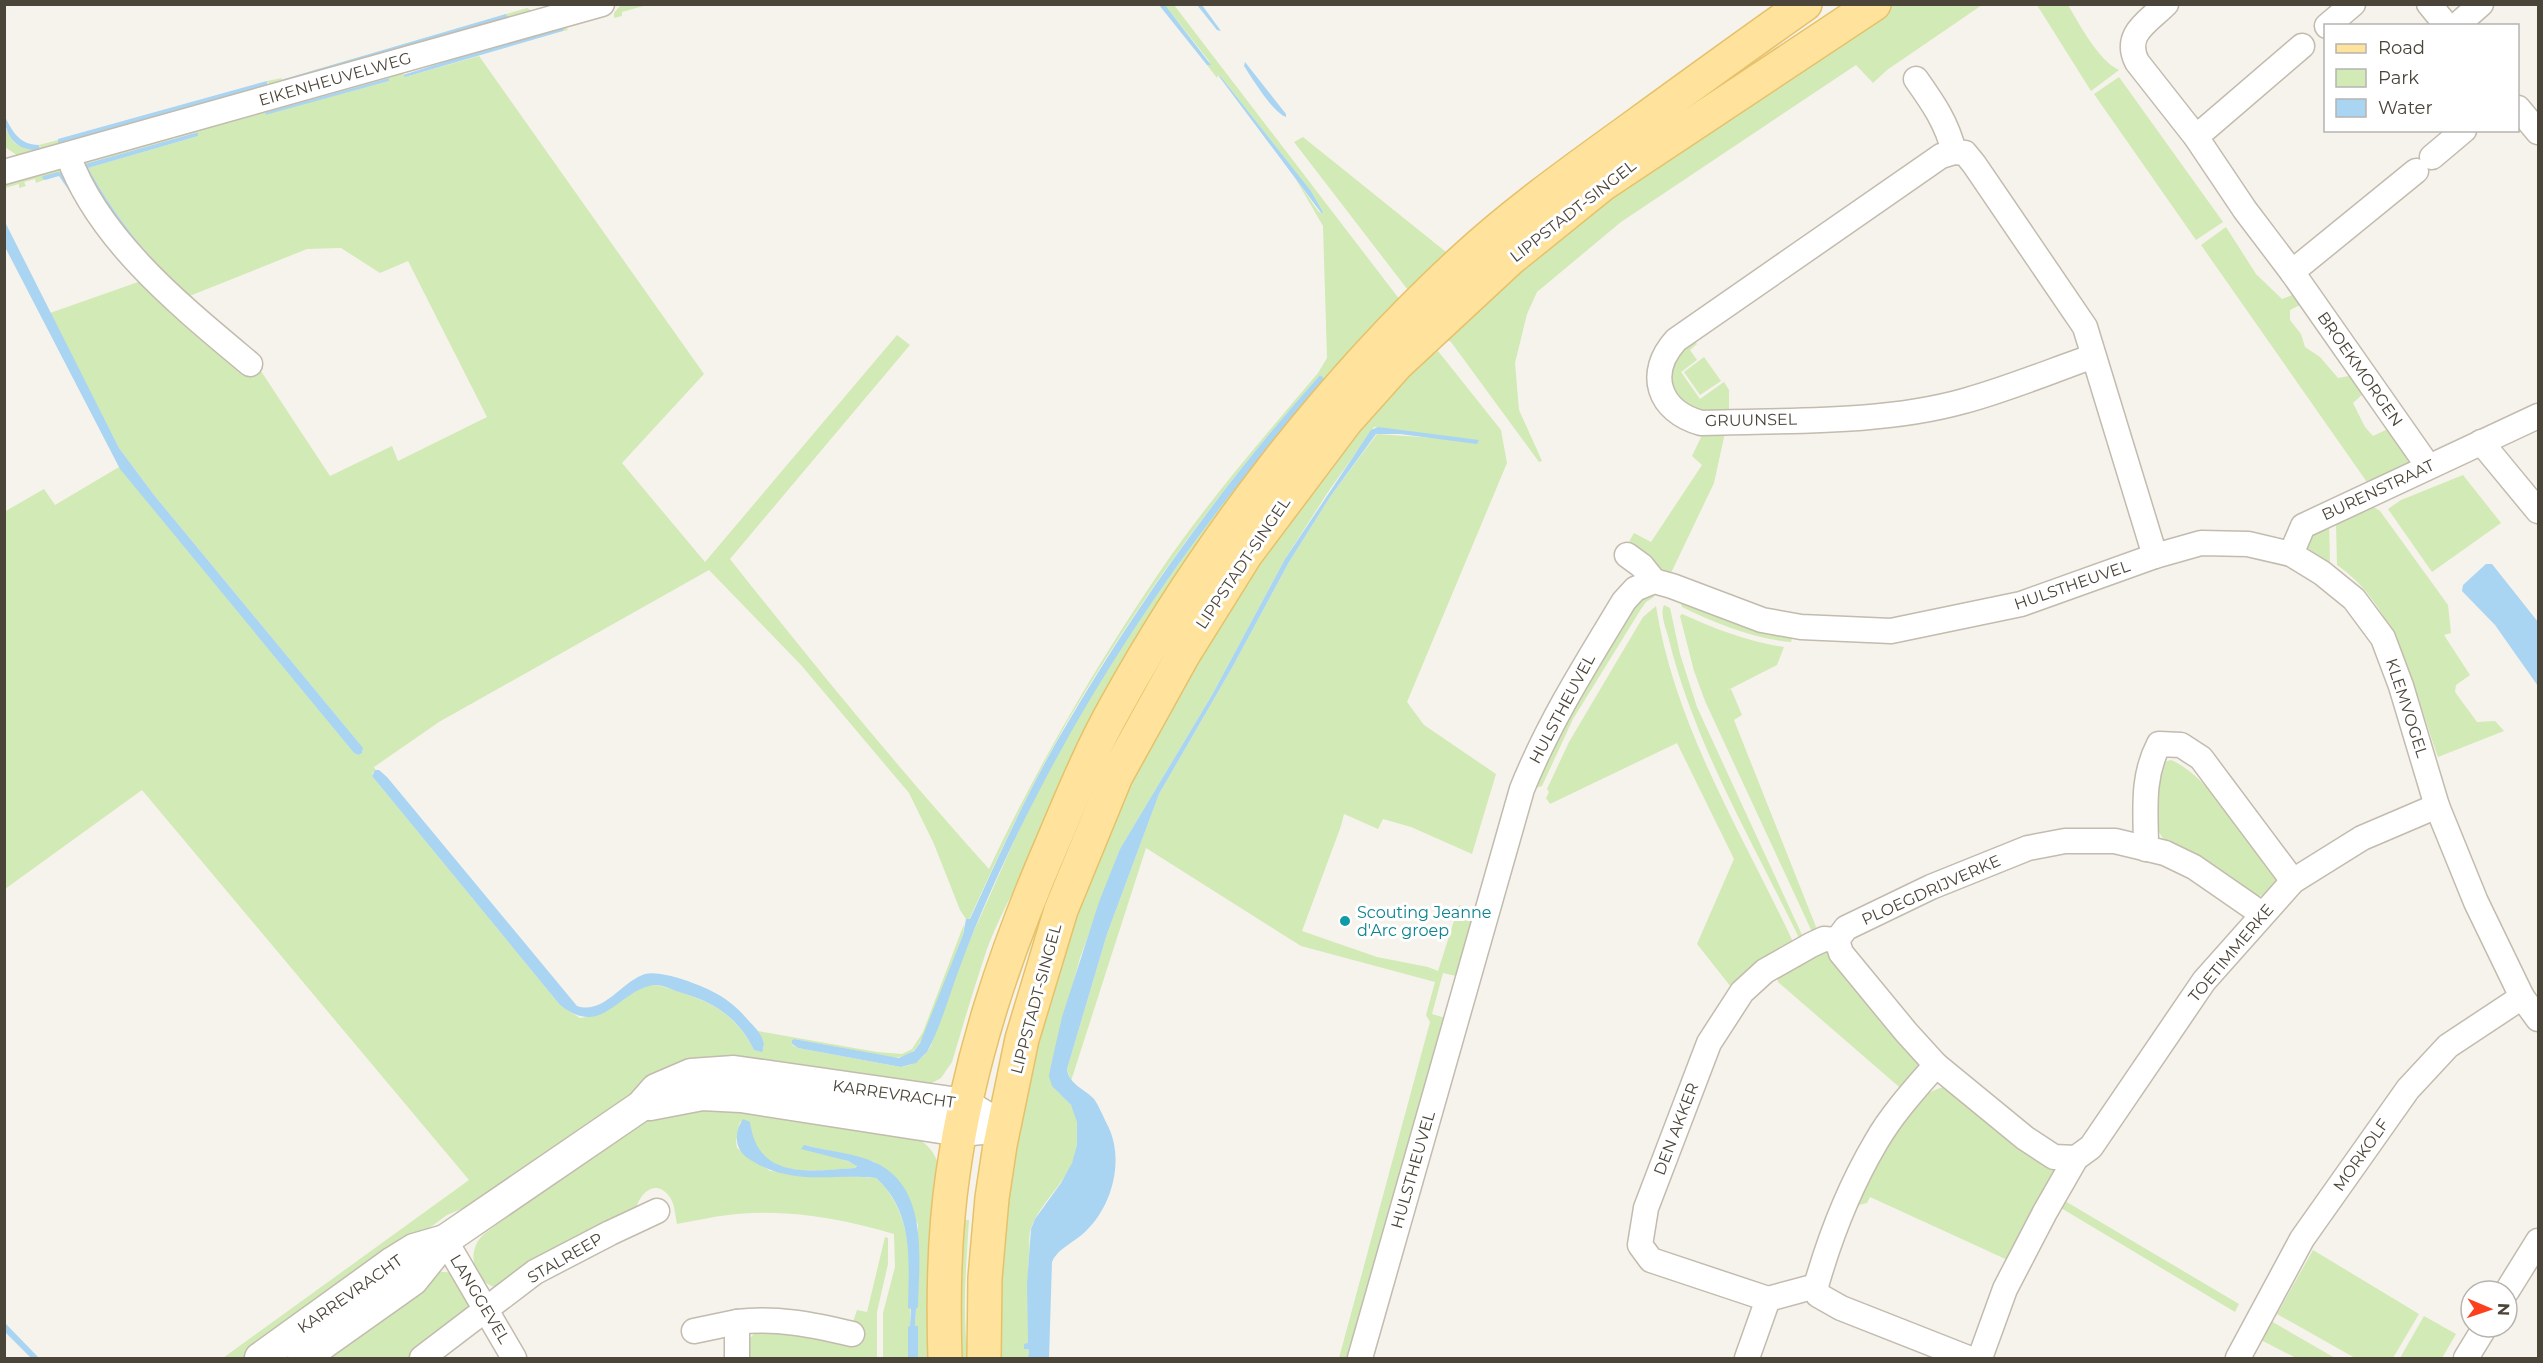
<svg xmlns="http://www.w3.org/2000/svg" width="2543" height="1363" font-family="Montserrat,sans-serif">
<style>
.green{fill:#d2eab5;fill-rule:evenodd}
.water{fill:#a9d4f2}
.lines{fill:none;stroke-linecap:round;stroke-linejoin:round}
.minor-casing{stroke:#c2bbae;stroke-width:27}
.tertiary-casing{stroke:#c2bbae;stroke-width:33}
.primary-casing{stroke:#e6c16a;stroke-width:36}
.minor{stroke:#fff;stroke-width:24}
.tertiary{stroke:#fff;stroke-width:30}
.primary{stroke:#ffe39c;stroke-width:33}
.culture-dot{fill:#0f9aa8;stroke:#fff;stroke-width:2}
.labels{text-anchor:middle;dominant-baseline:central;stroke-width:6;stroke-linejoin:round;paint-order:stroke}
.street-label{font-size:16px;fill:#4b4439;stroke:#fff}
.culture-label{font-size:16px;fill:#0d838f;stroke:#fff;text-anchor:start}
</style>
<rect width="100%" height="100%" fill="#f6f3ec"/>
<!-- green -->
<g class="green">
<path d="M556,5H574L18,156L5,147L4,125C14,147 17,148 41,147L39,145L269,84L267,81L282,78L281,80L527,8L532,11Z"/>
<polygon points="625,5 647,5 622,12 622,16 614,18 614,13 620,6"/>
<path d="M1165,5H1174L1400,300L1411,294L1294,142L1303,137L1456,260C1341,371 1237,495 1153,632C1118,690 1088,750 1058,810C1034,857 1004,902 986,952C974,988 963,1025 952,1062L941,1078L932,1083L906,1089H894L748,1068L721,1066L687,1069L656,1082L522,1179L497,1194L447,1215L251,1358H223L469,1180L142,790L5,889L4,512L44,489L55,505L119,467L354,753L358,755L363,751L359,743L154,495L119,448L50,313L141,281L119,260L99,237L105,234L110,235C151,284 198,326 247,368L255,362L330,476L392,446L398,461L487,417L408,261L380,273L341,248L307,249L182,299L115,230L81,175L79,169L84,158L562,22L568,30L563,31V28L404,73L403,75L405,77L479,56L704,374L622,463L705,562L897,335L910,345L730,559C814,665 899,769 989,869C1041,759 1103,653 1172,554C1217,491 1268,432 1318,373L1327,358L1323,226L1294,176L1318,211L1322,214L1323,212L1311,191L1221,77L1218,75L1217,78L1207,65H1210L1209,61ZM389,78V81L265,114L266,112ZM195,133H198V136L88,168C114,215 140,247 177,286L175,289C150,265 92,199 83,167L85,164ZM1320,375L1325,380C1222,497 1130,623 1054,759C1032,800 1013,843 994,886C971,938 946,991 931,1046C923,1059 915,1065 901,1067L798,1048L792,1045V1040L794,1039L891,1057C899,1058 906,1057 913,1051C928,1039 954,957 963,935L964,924L923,1032L912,1049L902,1054L877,1052L758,1031L764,1048L761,1051L754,1050C735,1013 711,1002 674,990C665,988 656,983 647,986C622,996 609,1014 580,1018L560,1005L372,776L373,772L376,771L374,767L439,722L709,570L801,665L909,793L934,844L960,910L966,919L969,920C999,854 1030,787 1066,724C1139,599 1224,483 1320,375Z"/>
<path d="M1891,5H1982L1887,70L1873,83L1856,65L1621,222L1537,292L1527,314L1515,363L1519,410L1542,461L1539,462L1451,342L1446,339L1431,351L1434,354L1438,351L1501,430L1507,463L1407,702L1424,725L1496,774L1472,854L1411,827L1383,819L1378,829L1344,814L1341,826L1302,931L1377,957L1428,967L1438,971L1459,905L1478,911L1460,977L1443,973L1432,1014L1449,1019L1351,1358H1339L1430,1022L1426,1015L1435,982L1301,946L1146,848L1071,1081L1067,1069L1107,934L1159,794L1233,666L1289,562L1330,497L1377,434L1479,441L1374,427L1328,492L1285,559L1212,695L1120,849L1080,958L1051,1065C1048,1088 1057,1089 1070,1104C1078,1114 1079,1131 1077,1144C1074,1178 1042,1198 1031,1228C1028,1236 1030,1247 1029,1256C1027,1285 1028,1314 1028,1344H1024L1029,1349L1028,1358H995L998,1267L1014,1131L1081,885L1180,671L1389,383L1663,149Z"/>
<path d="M2037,5H2068C2080,25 2098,60 2119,70L2091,91Z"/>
<polygon points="2119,77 2223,222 2196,240 2094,94"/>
<polygon points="58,165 68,172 90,219 88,221 62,173 36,183 35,179 24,182 26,186 19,188 19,184 5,188 5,182"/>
<polygon points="2226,227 2256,274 2282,299 2295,294 2302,304 2290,310 2290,320 2301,334 2305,347 2320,357 2338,378 2355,375 2366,391 2353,403 2365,427 2373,436 2392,427 2411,458 2405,468 2369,485 2201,245"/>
<polygon points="1692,337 1697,344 1690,350 1697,360 1681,372 1700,399 1724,382 1729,390 1729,414 1696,415 1668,388 1673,352"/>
<polygon points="1704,357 1721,381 1700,395 1684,372"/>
<polygon points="1726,428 1714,483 1671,573 1658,572 1626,547 1634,533 1651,542 1702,465 1692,456 1705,429"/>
<polygon points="2463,475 2501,523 2432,572 2388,509 2401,500"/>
<path d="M2372,506L2380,511L2448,605L2451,633L2444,635L2470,675L2456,685L2455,692L2477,722L2495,721L2504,731L2438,757C2415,692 2397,606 2337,565L2336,523Z"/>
<polygon points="2329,519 2330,564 2306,547 2310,535"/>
<polygon points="1651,591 1654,597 1646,602 1641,609 1573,719 1542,786 1533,789 1534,777 1633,604"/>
<path d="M1680,601L1791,634L1792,639L1791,642C1754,639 1715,623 1682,607Z"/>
<path d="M1664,605L1670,608L1680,654L1697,707L1803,937L1801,942C1753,842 1694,744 1668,636C1665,626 1660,613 1664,605Z"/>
<path d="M1656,606C1675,728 1743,834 1794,944L1753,967L1731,987L1697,944L1734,859L1677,743L1550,804L1546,798L1549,792L1547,789L1569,742L1643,617Z"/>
<path d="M1682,614C1716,629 1748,642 1784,647L1777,665L1726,691L1731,689L1742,715L1734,720L1818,932L1813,934L1705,701L1694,671L1680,616Z"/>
<path d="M2171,760C2205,773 2252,843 2276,872L2277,882L2266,895L2257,896L2211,864L2165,842L2159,832L2156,778L2164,762Z"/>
<polygon points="1828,950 1916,1057 1921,1069 1905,1092 1778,982 1777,976"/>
<path d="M1945,1087L2057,1170L2012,1262L1870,1197L1867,1203L1859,1205L1858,1208L1856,1201C1874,1169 1907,1092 1945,1087Z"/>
<path d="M694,1105L909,1133C929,1144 937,1153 941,1176L934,1358H918V1327L915,1326L916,1308L918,1307V1224L875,1162L805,1145L857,1165L855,1168C823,1170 768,1180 753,1141C751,1135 751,1128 750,1122H740L736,1141L737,1148L770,1171L876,1178C916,1214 911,1277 910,1327H908V1358H883V1313L895,1267L894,1234C840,1218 784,1208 728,1215C711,1217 694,1221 677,1224C675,1216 675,1203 669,1196C654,1177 638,1196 635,1212L498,1288C473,1283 465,1251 484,1234L627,1130L645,1119Z"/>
<polygon points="2065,1201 2239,1304 2235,1312 2061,1208"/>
<path d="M960,1219L969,1220C966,1267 962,1312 968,1358H956Z"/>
<path d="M885,1237L888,1238V1264L877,1312V1358H745C746,1349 746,1338 756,1333C774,1324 834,1341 855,1345L862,1327L852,1325L857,1310L867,1312Z"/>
<polygon points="2313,1250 2419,1314 2393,1358 2355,1358 2277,1314"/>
<polygon points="430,1272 447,1272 458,1277 472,1310 411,1358 311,1358"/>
<polygon points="2424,1316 2456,1334 2442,1358 2400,1358"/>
<polygon points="2271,1321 2335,1358 2296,1358 2261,1340"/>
</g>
<!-- water -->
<g class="water">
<polygon points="1159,5 1165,5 1211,65 1207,65"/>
<polygon points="1197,5 1202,5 1221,31 1217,30"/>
<polygon points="506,14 508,19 287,81 281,80"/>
<polygon points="564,28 563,31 405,77 403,75 504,43"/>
<path d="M1245,62L1286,114V117C1273,113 1252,78 1244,66Z"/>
<polygon points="1218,75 1221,77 1311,191 1323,212 1322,214"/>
<polygon points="389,78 389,81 265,115 266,112"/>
<polygon points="267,81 268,87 58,144 58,139"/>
<path d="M4,114C11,130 19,145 39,145L40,150C16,151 5,137 4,114Z"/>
<path d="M195,133H198V136L88,168C114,215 140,247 177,286C139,250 104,214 85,164Z"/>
<polygon points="58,172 62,173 86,208 83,211 59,176 45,180 42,178 43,176"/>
<polygon points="5,222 119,448 154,495 359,743 363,748 362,753 358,755 354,753 120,469 5,247"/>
<path d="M1320,375L1326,380C1201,520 1094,674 1013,843C994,883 976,923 961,964C950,992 941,1027 927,1052L916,1063L901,1067L798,1048L792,1044V1040L794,1039L899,1058L914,1051L920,1043L963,935L966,919H970C1000,853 1030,786 1067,724C1140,599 1224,483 1320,375Z"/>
<path d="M1378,427L1479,440L1477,444L1400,434H1376L1330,497L1289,562L1233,666L1159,794L1107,934L1067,1069C1069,1085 1084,1088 1094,1099C1099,1106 1103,1116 1107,1124C1125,1158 1113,1205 1086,1231C1075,1242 1058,1248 1052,1262L1049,1358H1028L1029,1349H1024V1344L1028,1343L1027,1284L1031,1229L1035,1219L1061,1183L1072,1163L1077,1145V1122L1071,1105L1052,1086L1049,1076L1051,1065L1062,1017L1099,902L1120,849L1212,695L1285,559L1371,430Z"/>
<polygon points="2486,564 2492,564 2538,622 2538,686 2495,625 2462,591 2463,585"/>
<path d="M375,770H379L387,777L577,1006C604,1015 622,981 645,974C663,969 714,989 728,1001C735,1006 742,1013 748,1020C756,1029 768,1039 762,1052L754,1050C737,1015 711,1001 676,991C668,988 657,983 649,986C614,996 601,1037 560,1005L372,776Z"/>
<path d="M743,1119L750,1122C758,1181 810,1171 855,1168L857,1166L848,1161L801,1149L804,1145C827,1151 855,1153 876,1163C929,1188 919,1259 918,1307L916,1309L915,1326H918V1358H908V1327L910,1326L911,1309L908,1308C909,1261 914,1212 876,1178C829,1173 793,1187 749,1159C735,1150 733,1134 743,1119Z"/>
<polygon points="4,1323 5,1323 39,1358 31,1358 5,1332"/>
</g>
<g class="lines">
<defs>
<g id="minor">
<path d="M2166,4C2148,22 2123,34 2137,62L2196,137L2245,210L2292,272L2428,466"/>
<polyline points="2429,4 2447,26"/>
<polyline points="2327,26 2353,4"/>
<polyline points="2456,26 2481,4"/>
<path d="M1916,79C1933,103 1947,123 1954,152"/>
<polyline points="2518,108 2538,132"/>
<polyline points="2196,137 2302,46"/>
<path d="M68,155C98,240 183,308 250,364"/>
<polyline points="2432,157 2464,130"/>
<polyline points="4,172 602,4"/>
<polyline points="2292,272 2416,171"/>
<path d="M2094,356C2051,371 2008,389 1964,401C1882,424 1786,420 1701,423C1658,411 1646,373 1676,340L1941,156L1954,152L1965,153L1974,164L2085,327L2155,556"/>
<polyline points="2481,442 2538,511"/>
<polyline points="2291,554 2303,526 2538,416"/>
<polyline points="1627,555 1642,566 1654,581"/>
<path d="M2146,849C2146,812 2141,778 2159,744L2181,745L2201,758L2293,881"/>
<polyline points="1837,940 1846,928 1931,887 2028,848 2065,841 2115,841 2165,853 2194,867 2262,914"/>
<polyline points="1837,940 1841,953 1906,1032 1936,1065 2025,1138 2054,1157 2076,1158"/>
<polyline points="445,1240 514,1358"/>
<polyline points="1816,1286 1818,1295 1841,1308 1968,1358"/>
<polyline points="2507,1291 2538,1241"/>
<polyline points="1768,1299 1651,1260 1640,1245 1646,1208 1709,1043 1742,992 1765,971 1811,945 1824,939 1837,940"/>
<polyline points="694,1331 737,1322"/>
<polyline points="422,1358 535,1272 610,1233 657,1211"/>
<path d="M737,1358V1322C776,1317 814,1325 852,1334"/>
<path d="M1360,1358L1522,789C1549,722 1587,662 1624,601L1635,589L1654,581L1672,586L1762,620L1801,627L1891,631L2021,604L2155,556L2201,543L2248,544L2291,554L2322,573L2354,599L2383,638L2401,686L2437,806L2476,902L2522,997L2538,1019"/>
<path d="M1747,1358L1768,1299L1816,1286C1830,1237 1850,1186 1876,1142C1892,1114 1915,1089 1936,1065"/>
<polyline points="1980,1358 2005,1289 2045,1212 2076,1158 2091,1147 2204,981 2293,881 2362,838 2437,806"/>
<polyline points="2238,1358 2302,1239 2408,1089 2448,1046 2522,997"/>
<polyline points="2466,1358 2485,1327"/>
</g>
<g id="tertiary">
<polyline points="650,1105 702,1095 741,1097 960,1131 982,1129"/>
<polyline points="260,1358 393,1262 414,1249 445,1240"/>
<polyline points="303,1358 413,1280 445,1240 641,1106 656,1089 691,1074 734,1071 965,1104 1003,1127"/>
</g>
<g id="primary">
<path d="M945,1358C943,1297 944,1234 953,1173C969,1058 1006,950 1052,844C1072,797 1091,750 1116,706C1204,546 1327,386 1461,262C1513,214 1570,173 1627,132C1686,89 1745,46 1805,4"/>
<polyline points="984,1358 985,1278 992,1198 1000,1145 1022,1039 1061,910 1116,776 1183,655 1246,554 1346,421 1397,364 1510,259 1603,184 1874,4"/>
</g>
</defs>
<!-- minor casing -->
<use href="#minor" class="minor-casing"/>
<!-- tertiary casing -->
<use href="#tertiary" class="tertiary-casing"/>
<!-- primary casing -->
<use href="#primary" class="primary-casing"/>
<!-- minor -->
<use href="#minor" class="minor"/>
<!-- tertiary -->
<use href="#tertiary" class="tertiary"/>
<!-- primary -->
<use href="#primary" class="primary"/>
</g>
<!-- markers -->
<circle class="culture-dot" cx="1345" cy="921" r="6"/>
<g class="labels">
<!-- street labels -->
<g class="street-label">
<text transform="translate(335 79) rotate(-16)">EIKENHEUVELWEG</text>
<text transform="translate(1573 211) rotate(-38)">LIPPSTADT-SINGEL</text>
<text transform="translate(2360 369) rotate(55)">BROEKMORGEN</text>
<text transform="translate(1751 420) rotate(-1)">GRUUNSEL</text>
<text transform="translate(2378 490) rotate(-25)">BURENSTRAAT</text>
<text transform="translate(1243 563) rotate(-56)">LIPPSTADT-SINGEL</text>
<text transform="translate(2072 585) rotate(-19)">HULSTHEUVEL</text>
<text transform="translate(2407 708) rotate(72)">KLEMVOGEL</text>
<text transform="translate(1562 709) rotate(-62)">HULSTHEUVEL</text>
<text transform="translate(1931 890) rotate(-24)">PLOEGDRIJVERKE</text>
<text transform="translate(2231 953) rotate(-50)">TOETIMMERKE</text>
<text transform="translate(1036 999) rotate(-75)">LIPPSTADT-SINGEL</text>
<text transform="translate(894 1094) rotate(8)">KARREVRACHT</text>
<text transform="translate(1676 1129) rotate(-69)">DEN AKKER</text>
<text transform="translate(2361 1155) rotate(-55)">MORKOLF</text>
<text transform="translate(1413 1170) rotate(-74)">HULSTHEUVEL</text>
<text transform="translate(565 1258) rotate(-30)">STALREEP</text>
<text transform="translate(350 1294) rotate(-35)">KARREVRACHT</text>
<text transform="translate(480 1299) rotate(59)">LANGGEVEL</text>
</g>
<!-- culture labels -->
<g class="culture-label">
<text x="1357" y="912">Scouting Jeanne<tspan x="1357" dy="18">d'Arc groep</tspan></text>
</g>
</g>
<!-- border -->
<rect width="2543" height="1363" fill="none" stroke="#4b4439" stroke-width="12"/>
<!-- legend -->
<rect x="2324" y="24" width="195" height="108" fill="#ffffff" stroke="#b7b4b0" stroke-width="1.5"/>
<rect x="2336" y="44" width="30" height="9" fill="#ffe39c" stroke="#b7b4b0" stroke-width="1.5"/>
<text x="2378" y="54" font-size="18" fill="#4b4439">Road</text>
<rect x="2336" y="69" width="30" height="18" fill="#d2eab5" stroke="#b7b4b0" stroke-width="1.5"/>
<text x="2378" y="84" font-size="18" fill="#4b4439">Park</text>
<rect x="2336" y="99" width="30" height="18" fill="#a9d4f2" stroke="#b7b4b0" stroke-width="1.5"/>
<text x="2378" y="114" font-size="18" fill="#4b4439">Water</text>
<!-- north arrow -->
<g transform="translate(2489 1309) rotate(92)"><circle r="28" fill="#ffffff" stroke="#b7b4b0" stroke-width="1.5"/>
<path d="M0-4.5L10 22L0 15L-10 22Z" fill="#fc3f1d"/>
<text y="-9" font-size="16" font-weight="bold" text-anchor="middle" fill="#4b4439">N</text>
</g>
</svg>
